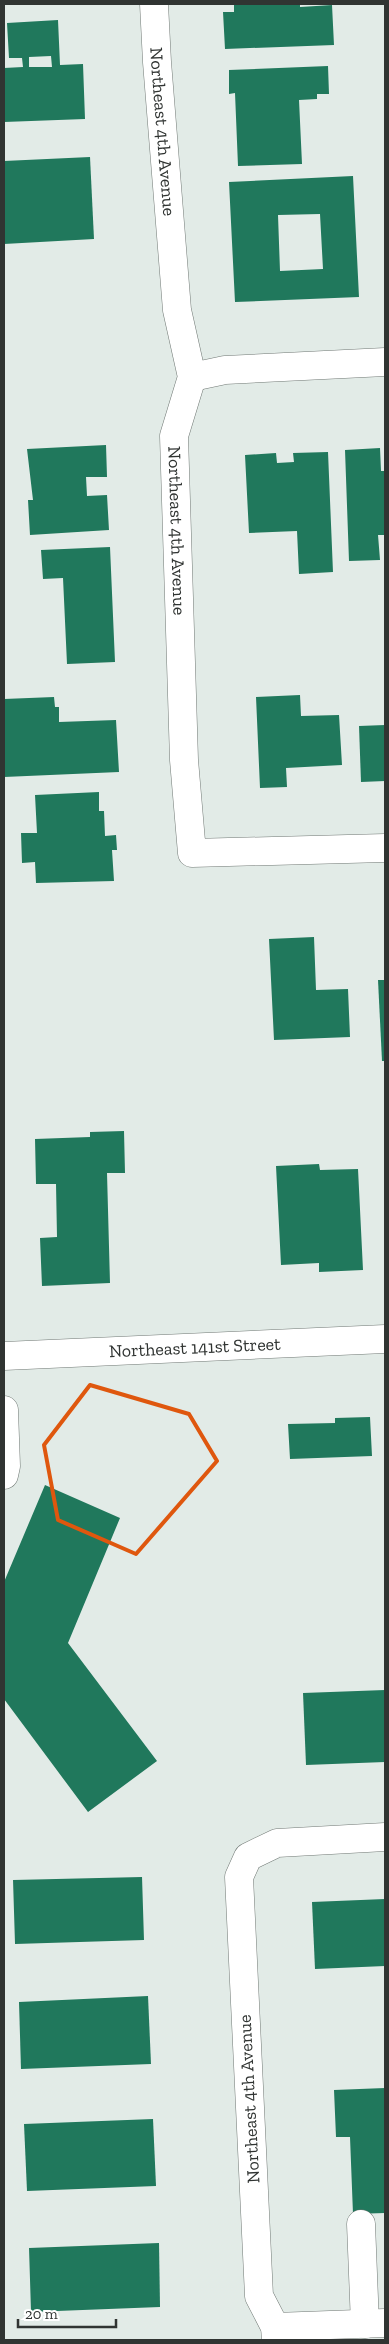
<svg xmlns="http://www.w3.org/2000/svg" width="389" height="2344" font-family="'Zilla Slab',serif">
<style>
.building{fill:#20785c;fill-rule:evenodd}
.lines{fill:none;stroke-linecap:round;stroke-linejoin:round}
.minor-casing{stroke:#717975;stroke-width:29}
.minor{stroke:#fff;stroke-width:28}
.marked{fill:none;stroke:#df570e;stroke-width:4;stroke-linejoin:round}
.labels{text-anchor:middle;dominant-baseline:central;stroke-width:5;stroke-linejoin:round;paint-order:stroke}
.street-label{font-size:18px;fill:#303432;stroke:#fff}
</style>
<rect width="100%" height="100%" fill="#e2ebe7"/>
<!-- building -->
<g class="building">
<polygon points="234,4 300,4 300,7 332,5 334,45 225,49 223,12 234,12"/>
<path d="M58,20L60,65L83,64L85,119L4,122V68L23,67L22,58H9L7,23ZM51,56L52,67H29V57Z"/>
<polygon points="328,66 329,94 317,94 317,99 299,100 302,164 238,166 235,93 229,94 229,70"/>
<polygon points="90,157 94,239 4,244 4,161"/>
<path d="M353,176L359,297L235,302L229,182ZM320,214L323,269L280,271L278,215Z"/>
<polygon points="106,445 107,477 86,477 87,496 107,495 109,530 30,535 28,500 33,500 27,449"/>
<polygon points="380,448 381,471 385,471 385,535 378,535 380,560 349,561 345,450"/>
<polygon points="328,452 333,572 299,574 297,531 249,533 245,455 276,453 277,463 294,462 293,453"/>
<polygon points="110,547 115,662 67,664 63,578 43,579 41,550"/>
<polygon points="300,695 301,716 339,715 342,765 286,768 287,787 260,788 256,697"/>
<polygon points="54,697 55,707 59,707 59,722 116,720 119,772 4,777 4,699"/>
<polygon points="385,725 385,781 361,782 359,726"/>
<polygon points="99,792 99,811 104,811 105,836 116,835 117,850 112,850 114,881 36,883 35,862 22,863 21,833 37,833 35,795"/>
<polygon points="314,937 316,990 348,989 350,1037 274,1040 269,939"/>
<polygon points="378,980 385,980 385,1061 382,1061"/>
<polygon points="124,1131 125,1173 107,1173 110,1283 42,1286 40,1238 57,1237 56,1184 36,1184 35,1139 90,1137 90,1132"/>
<polygon points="319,1164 320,1170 358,1169 363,1270 319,1272 319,1263 281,1265 276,1166"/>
<polygon points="370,1417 372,1456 290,1459 288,1424 335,1423 335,1418"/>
<polygon points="45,1485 120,1518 68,1643 157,1761 88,1812 4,1699 4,1582"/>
<polygon points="385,1690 385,1762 306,1765 303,1693"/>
<polygon points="142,1877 144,1940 15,1944 13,1880"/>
<polygon points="385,1899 385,1966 315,1969 312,1902"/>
<polygon points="148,1996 151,2064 21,2069 19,2002"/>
<polygon points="385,2088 385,2213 353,2214 350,2137 336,2137 334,2090"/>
<polygon points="153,2119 156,2186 27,2191 24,2124"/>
<polygon points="159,2243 160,2307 31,2312 29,2248"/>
</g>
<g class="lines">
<defs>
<g id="minor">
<path id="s1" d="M154,4L157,62L177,310L192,377L174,436L184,760L192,853L385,848"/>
<polyline points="192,377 225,370 385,362"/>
<path id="s2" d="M4,1356L385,1339"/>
<polyline points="4,1410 6,1466 4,1475"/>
<polyline points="361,2224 365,2324"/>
<polyline points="275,2327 385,2323"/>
<polyline points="276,2340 275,2327 259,2296 239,1877 248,1857 277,1843 385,1837"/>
</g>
</defs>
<!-- minor casing -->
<use href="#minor" class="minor-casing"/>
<!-- minor -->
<use href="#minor" class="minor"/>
</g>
<!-- marked area -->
<path class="marked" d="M90,1385L189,1414L217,1461L136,1554L58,1520L44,1445Z"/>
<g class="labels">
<!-- street labels -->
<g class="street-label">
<text stroke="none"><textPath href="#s1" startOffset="128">Northeast 4th Avenue</textPath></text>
<text stroke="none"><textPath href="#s1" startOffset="532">Northeast 4th Avenue</textPath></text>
<text stroke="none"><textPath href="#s2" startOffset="191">Northeast 141st Street</textPath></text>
<text transform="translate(249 2099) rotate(-93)">Northeast 4th Avenue</text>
</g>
</g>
<!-- border -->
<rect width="389" height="2344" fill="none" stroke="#303432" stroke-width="10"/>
<!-- scale -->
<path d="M18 2319v8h98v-8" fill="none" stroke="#303432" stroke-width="2.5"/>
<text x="25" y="2319" font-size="15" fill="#303432" stroke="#ffffff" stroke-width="4" paint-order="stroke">20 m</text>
</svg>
